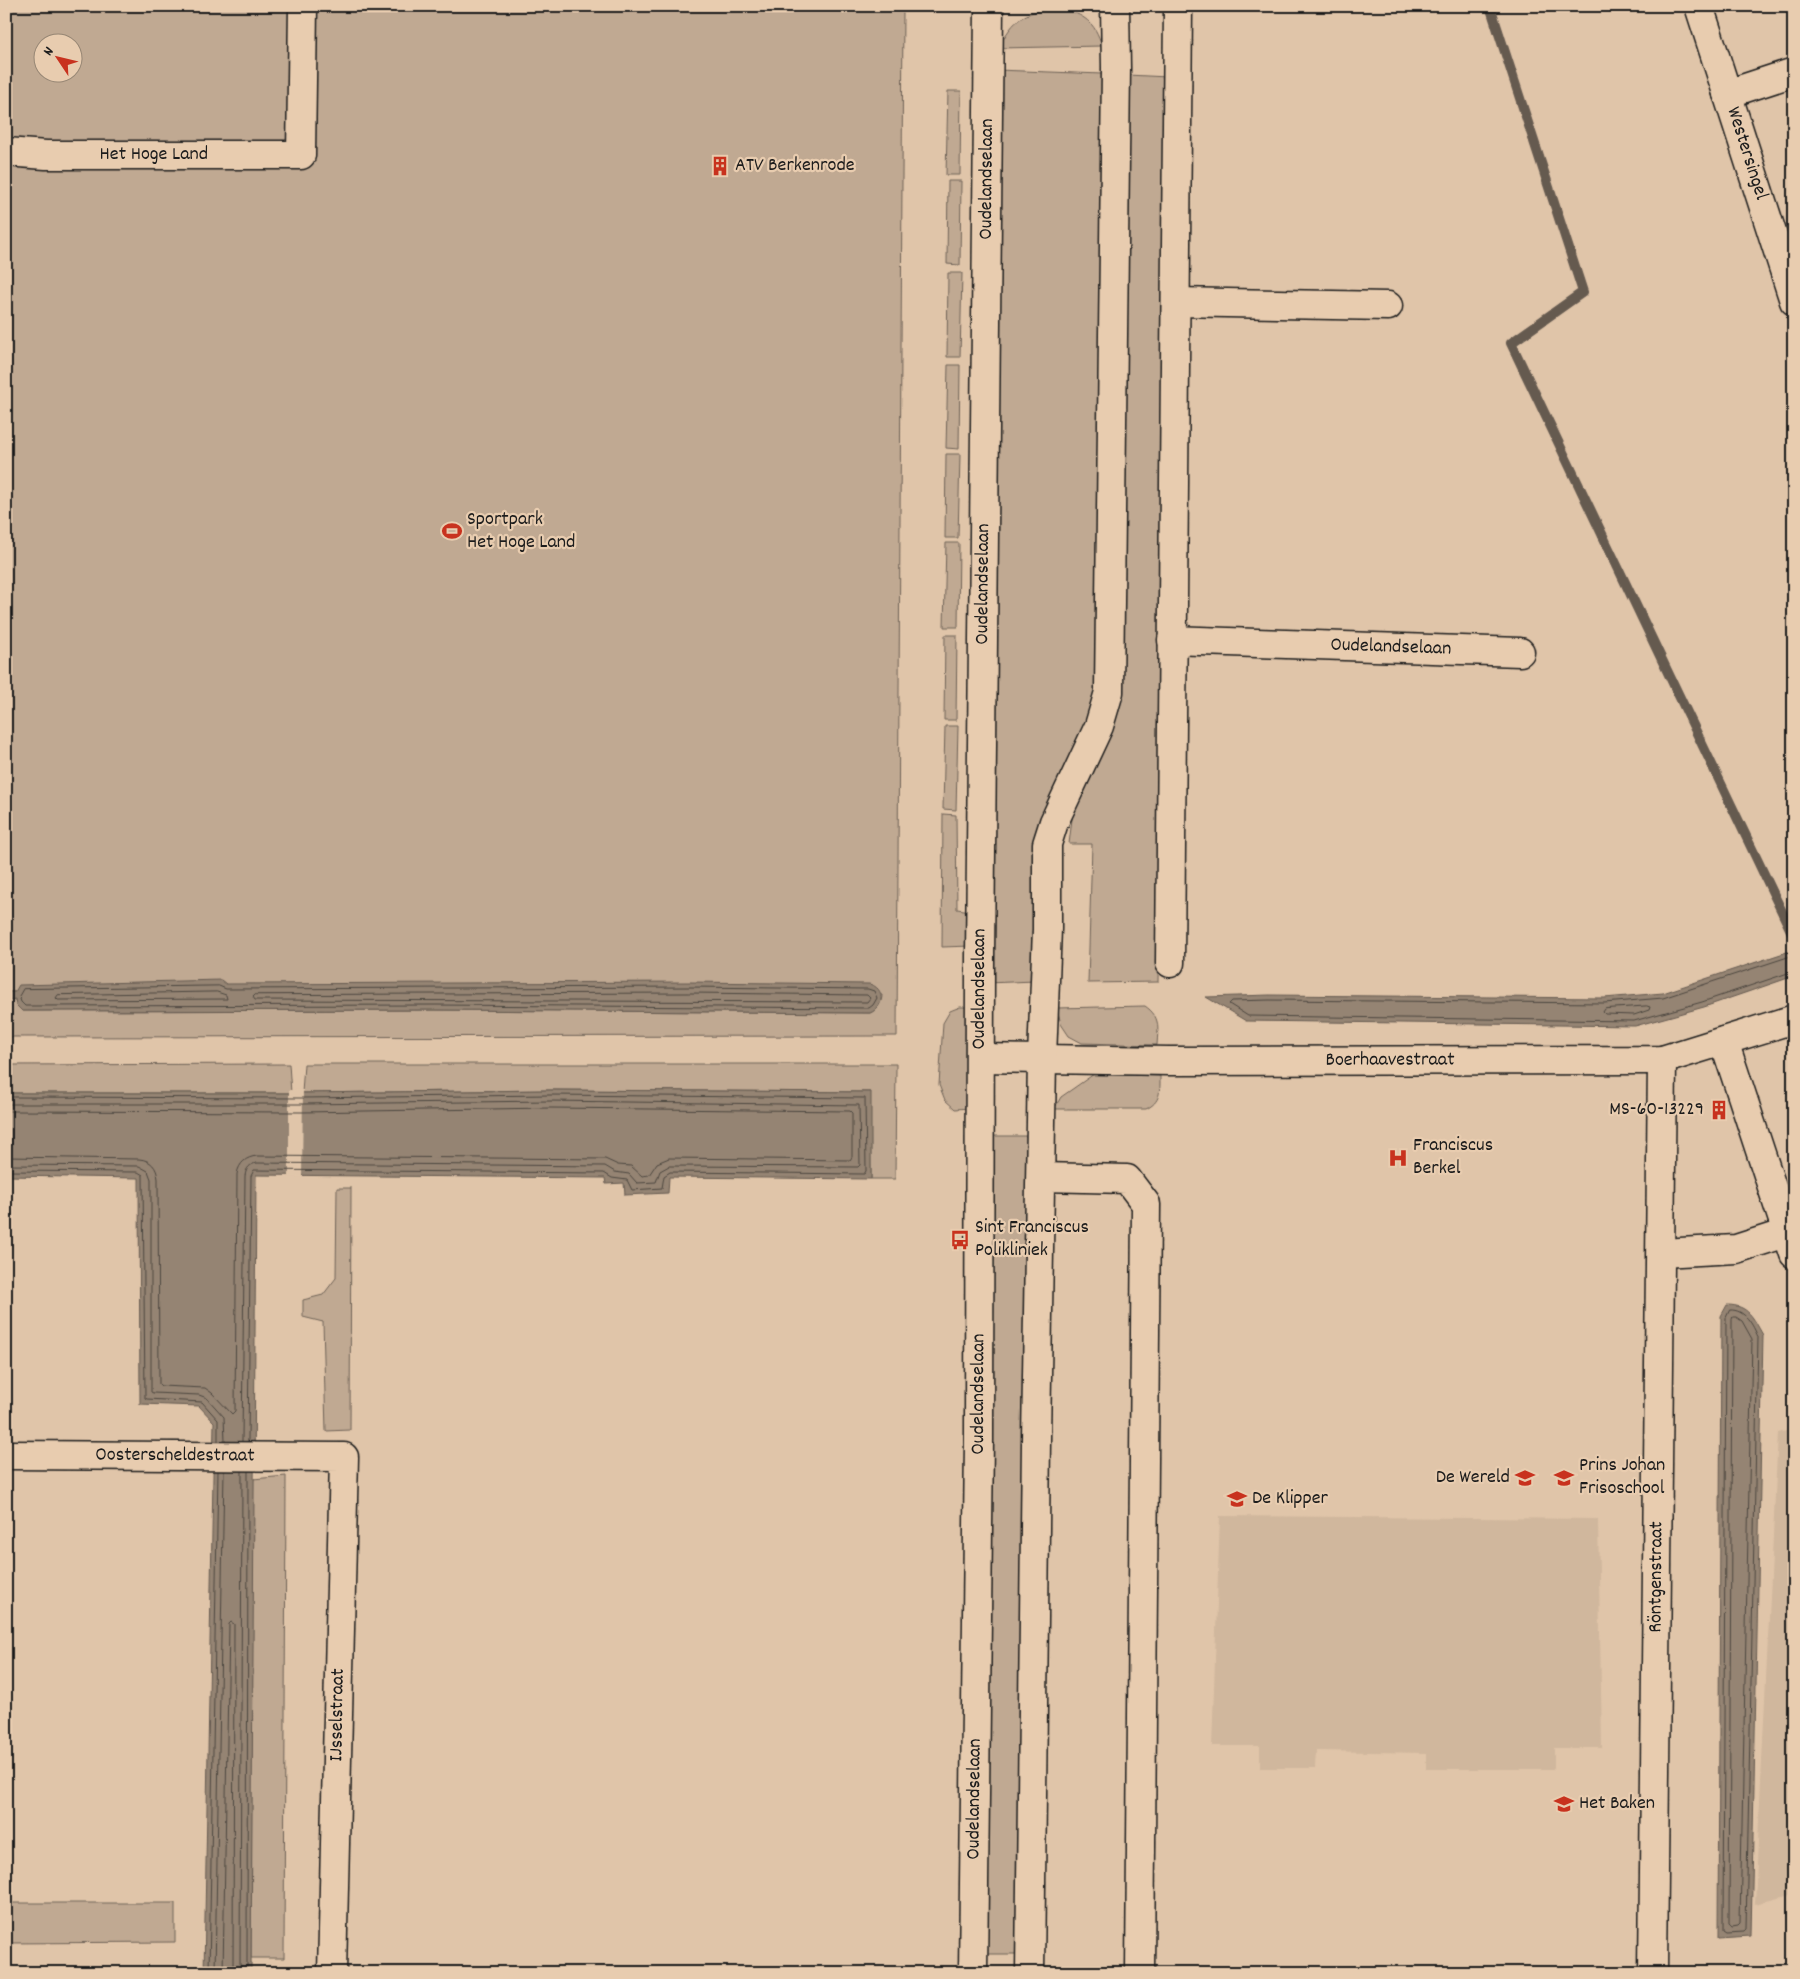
<svg xmlns="http://www.w3.org/2000/svg" width="1800" height="1979" font-family="Dekko,sans-serif">
<style>
.built{fill:#d0b79d}
.green{fill:#c0a992;stroke:#6e6257;fill-rule:evenodd}
.water{fill:#958473;stroke:#655a50}
.pier{fill:#e0c5a9}
.lines{fill:none;stroke-linecap:round;stroke-linejoin:round}
.shore{stroke:#4c463f;stroke-width:1}
.stream{stroke:#655a50;stroke-width:10}
.minor-casing{stroke:#1c1c1c;stroke-width:31}
.tertiary-casing{stroke:#1c1c1c;stroke-width:31}
.minor{stroke:#e8ccaf;stroke-width:28}
.tertiary{stroke:#e8ccaf;stroke-width:28}
.labels{text-anchor:middle;dominant-baseline:central;stroke-width:4.5;stroke-linejoin:round;paint-order:stroke}
.street-label{font-size:20px;fill:#1c1c1c;stroke:#e8ccaf}
.poi-label{font-size:20px;fill:#1c1c1c;stroke:#e8ccaf;text-anchor:start}
</style>
<rect width="100%" height="100%" fill="#e0c5a9"/>
<filter id="ink" filterUnits="userSpaceOnUse"><feTurbulence type="fractalNoise" baseFrequency=".02" numOctaves="2"/><feDisplacementMap in="SourceGraphic" scale="10" xChannelSelector="R" yChannelSelector="G"/><feConvolveMatrix kernelMatrix="1 2 1 2 8 2 1 2 1" color-interpolation-filters="sRGB"/></filter>
<g filter="url(#ink)">
<!-- built -->
<g class="built">
<polygon points="1794,1429 1794,1894 1755,1904 1778,1433"/>
<polygon points="1220,1516 1598,1519 1602,1748 1554,1748 1554,1769 1426,1769 1426,1753 1316,1751 1315,1768 1260,1768 1260,1746 1212,1746"/>
</g>
<!-- green -->
<g class="green">
<path d="M6,6H903L897,1036L6,1037ZM42,42H72V72H42ZM9,992L882,995C882,1003 877,1010 870,1013L435,1010L22,1011Z"/>
<path d="M1061,7C1085,17 1094,20 1102,46L999,48C1013,17 1028,10 1061,7Z"/>
<polygon points="997,70 1102,74 1098,683 1077,755 1035,981 987,983"/>
<polygon points="1127,75 1168,77 1158,982 1088,983 1092,844 1069,844 1073,811 1081,785 1119,711"/>
<polygon points="948,91 961,91 960,175 946,175"/>
<polygon points="948,181 961,181 960,265 947,264"/>
<polygon points="948,273 962,273 960,357 947,357"/>
<polygon points="948,365 960,365 959,449 946,448"/>
<polygon points="946,454 960,454 958,538 945,538"/>
<polygon points="946,543 959,543 958,627 944,627"/>
<polygon points="945,635 957,635 956,720 944,720"/>
<polygon points="945,726 958,726 956,810 943,809"/>
<polygon points="943,814 956,815 957,909 971,911 971,946 942,947"/>
<path d="M1145,1006C1161,1017 1158,1028 1157,1045L1082,1043L1069,1036L1061,1024L1057,1008Z"/>
<polygon points="960,1007 970,1007 970,1108 955,1109 945,1100 939,1085 943,1023 950,1011"/>
<polygon points="289,1064 291,1093 6,1093 6,1065"/>
<polygon points="304,1064 896,1064 895,1179 871,1179 870,1092 550,1090 302,1093"/>
<path d="M1094,1074L1160,1076C1160,1091 1161,1102 1146,1109H1054L1061,1097Z"/>
<polygon points="989,1136 1031,1136 1019,1954 984,1954"/>
<polygon points="337,1188 351,1188 350,1430 326,1431 323,1322 303,1317 303,1300 323,1295 336,1278"/>
<polygon points="286,1476 284,1958 251,1958 253,1479"/>
<polygon points="6,1903 175,1903 175,1942 6,1943"/>
</g>
<!-- water -->
<g class="water">
<polygon points="1793,950 1794,976 1704,1007 1635,1026 1246,1021 1206,997 1269,995 1604,998 1663,993"/>
<path d="M221,980L226,984L689,982L869,984C886,988 884,1007 870,1013L435,1010L22,1011L16,1005L15,999L9,1000V992H15L19,985Z"/>
<polygon points="550,1090 871,1092 871,1179 669,1177 668,1193 625,1195 624,1183 606,1184 605,1178 256,1175 251,1973 204,1973 214,1422 199,1406 140,1404 139,1178 6,1176 6,1093 302,1093"/>
<path d="M1727,1305C1749,1305 1753,1318 1763,1335L1751,1936L1718,1938L1721,1316Z"/>
</g>
<!-- pier -->
<polygon class="pier" points="289,1090 303,1090 302,1177 289,1177"/>
<g class="lines">
<!-- shore -->
<g class="shore">
<polyline points="1794,955 1663,998 1604,1003 1269,1000 1232,1001 1229,1004 1248,1016 1634,1021 1702,1002 1794,971"/>
<polygon points="219,986 226,989 689,987 868,989 874,991 877,998 873,1005 869,1008 435,1005 25,1006 21,1002 19,996 23,989"/>
<polygon points="217,992 226,995 227,999 58,1000 56,998 58,995"/>
<polygon points="689,993 867,995 870,998 867,1002 255,1000 253,997 255,995"/>
<polygon points="1647,1006 1650,1007 1649,1010 1634,1015 1605,1014 1603,1012 1605,1009"/>
<polyline points="6,1097 302,1098 550,1095 865,1098 866,1171 864,1174 670,1172 664,1176 662,1188 632,1190 627,1180 612,1178 604,1173 254,1170 251,1176 248,1441"/>
<path d="M6,1104H302L550,1101L859,1105L860,1165L858,1167L669,1166L660,1171L656,1182L637,1183L629,1174L615,1172L605,1166L257,1163C250,1164 246,1168 245,1176L242,1441"/>
<path d="M6,1111L302,1112L550,1108L850,1111L852,1113V1157L850,1160L669,1158L657,1163L649,1175L642,1176L631,1166L618,1165L605,1159L257,1156C246,1157 239,1163 237,1174L235,1411L232,1414L212,1393L205,1388L161,1386L159,1384L158,1179C157,1167 151,1160 139,1159L6,1157"/>
<polyline points="6,1165 139,1166 148,1171 151,1179 151,1392 153,1393 199,1395 207,1398 224,1417 225,1441"/>
<polyline points="6,1171 138,1172 143,1175 145,1398 147,1399 202,1402 218,1420 218,1441"/>
<path d="M1730,1310C1745,1309 1753,1325 1758,1337L1746,1929L1744,1931L1726,1932L1723,1930L1726,1318Z"/>
<polygon points="1733,1317 1736,1317 1742,1321 1752,1339 1740,1923 1738,1925 1732,1926 1729,1923 1732,1320"/>
<polyline points="209,1973 218,1471"/>
<polyline points="215,1973 224,1471"/>
<polyline points="223,1973 229,1624 231,1622 234,1624 233,1973"/>
<polyline points="240,1973 242,1471"/>
<polyline points="247,1973 248,1471"/>
</g>
<!-- stream -->
<polyline class="stream" points="1490,6 1583,292 1511,343 1794,937"/>
<defs>
<g id="minor">
<path id="s1" d="M1699,6L1794,301"/>
<polyline points="1727,94 1794,72"/>
<path id="s2" d="M6,152L46,155H301L303,6"/>
<polyline points="1176,302 1388,306"/>
<path id="s3" d="M1172,640L1520,652"/>
<polyline points="1170,963 1178,6"/>
<polyline points="1724,1041 1794,1254"/>
<path id="s4" d="M981,1058L1170,1061L1662,1060L1794,1019"/>
<path d="M1041,1177L1127,1179L1146,1204C1146,1460 1142,1716 1140,1973"/>
<polyline points="1661,1253 1736,1249 1786,1233"/>
<path id="s5" d="M6,1455L344,1457L332,1973"/>
<path id="s6" d="M1653,1973L1662,1060"/>
</g>
<g id="tertiary">
<path id="s7" d="M973,1973L979,1439L980,957L989,6"/>
<polyline points="1030,1973 1036,1440 1042,1058 1047,929 1047,844 1054,822 1099,726 1109,692 1116,68 1115,6"/>
</g>
</defs>
<!-- minor casing -->
<use href="#minor" class="minor-casing"/>
<!-- tertiary casing -->
<use href="#tertiary" class="tertiary-casing"/>
<!-- minor -->
<use href="#minor" class="minor"/>
<!-- tertiary -->
<use href="#tertiary" class="tertiary"/>
</g>
</g>
<!-- icons -->
<defs>
<symbol id="building-bare" viewBox="-9 -9 18 18"><path d="M-4-6H4V6H1V3H-1V6H-4ZM-2.5-4.3h1.7v1.8h-1.7ZM.8-4.3h1.7v1.8H.8ZM-2.5-1h1.7V.8h-1.7ZM.8-1h1.7V.8H.8Z" fill="#c8321e" stroke="#e8ccaf" stroke-width="2.5" paint-order="stroke"/></symbol>
<symbol id="stadium-bare" viewBox="-9 -9 18 18"><path d="M0-5a6.5 5 0 1 0 0 10a6.5 5 0 1 0 0-10ZM-3.5-1.8h7v3.6h-7Z" fill="#c8321e" stroke="#e8ccaf" stroke-width="2.5" paint-order="stroke"/></symbol>
<symbol id="hospital-bare" viewBox="-9 -9 18 18"><path d="M-5-5h3v3.5h4V-5h3V5h-3V1.5h-4V5h-3Z" fill="#c8321e" stroke="#e8ccaf" stroke-width="2.5" paint-order="stroke"/></symbol>
<symbol id="bus-bare" viewBox="-9 -9 18 18"><path d="M-5-6H5V4H4V6H2V4H-2V6H-4V4H-5ZM-3.5-4V0h7V-4ZM-3.5 1.2v1.5H-2V1.2ZM2 1.2v1.5H3.5V1.2Z" fill="#c8321e" stroke="#e8ccaf" stroke-width="2.5" paint-order="stroke"/></symbol>
<symbol id="school-bare" viewBox="-9 -9 18 18"><path d="M0-5L7-2L0 1L-7-2ZM-4 1L0 2.5L4 1V4Q0 6-4 4Z" fill="#c8321e" stroke="#e8ccaf" stroke-width="2.5" paint-order="stroke"/></symbol>
</defs>
<g fill-rule="evenodd">
<use href="#building-bare" x="706" y="152" width="28" height="28"/>
<use href="#stadium-bare" x="438" y="517" width="28" height="28"/>
<use href="#building-bare" x="1705" y="1096" width="28" height="28"/>
<use href="#hospital-bare" x="1384" y="1144" width="28" height="28"/>
<use href="#bus-bare" x="946" y="1226" width="28" height="28"/>
<use href="#school-bare" x="1511" y="1464" width="28" height="28"/>
<use href="#school-bare" x="1550" y="1464" width="28" height="28"/>
<use href="#school-bare" x="1223" y="1485" width="28" height="28"/>
<use href="#school-bare" x="1550" y="1790" width="28" height="28"/>
</g>
<g class="labels">
<!-- street labels -->
<g class="street-label">
<text stroke="none"><textPath href="#s1" startOffset="155">Westersingel</textPath></text>
<text stroke="none"><textPath href="#s2" startOffset="148">Het Hoge Land</textPath></text>
<text stroke="none"><textPath href="#s7" startOffset="1794">Oudelandselaan</textPath></text>
<text stroke="none"><textPath href="#s7" startOffset="1389">Oudelandselaan</textPath></text>
<text stroke="none"><textPath href="#s3" startOffset="219">Oudelandselaan</textPath></text>
<text stroke="none"><textPath href="#s7" startOffset="984">Oudelandselaan</textPath></text>
<text stroke="none"><textPath href="#s4" startOffset="409">Boerhaavestraat</textPath></text>
<text stroke="none"><textPath href="#s7" startOffset="579">Oudelandselaan</textPath></text>
<text stroke="none"><textPath href="#s5" startOffset="169">Oosterscheldestraat</textPath></text>
<text stroke="none"><textPath href="#s6" startOffset="396">Röntgenstraat</textPath></text>
<text transform="translate(338 1715) rotate(-89)">IJsselstraat</text>
<text stroke="none"><textPath href="#s7" startOffset="174">Oudelandselaan</textPath></text>
</g>
<!-- poi labels -->
<g class="poi-label">
<text x="735" y="166">ATV Berkenrode</text>
<text x="467" y="520">Sportpark<tspan x="467" dy="23">Het Hoge Land</tspan></text>
<text x="1704" y="1110" text-anchor="end">MS-60-13229</text>
<text x="1413" y="1146">Franciscus<tspan x="1413" dy="23">Berkel</tspan></text>
<text x="975" y="1228">Sint Franciscus<tspan x="975" dy="23">Polikliniek</tspan></text>
<text x="1579" y="1466">Prins Johan<tspan x="1579" dy="23">Frisoschool</tspan></text>
<text x="1510" y="1478" text-anchor="end">De Wereld</text>
<text x="1252" y="1499">De Klipper</text>
<text x="1579" y="1804">Het Baken</text>
</g>
</g>
<!-- margin -->
<rect width="1800" height="1979" fill="none" stroke="#e8ccaf" stroke-width="25"/>
<rect x="12" y="12" width="1775" height="1954" fill="none" stroke="#1c1c1c" stroke-width="2" filter="url(#ink)"/>
<!-- north arrow -->
<g transform="translate(58 58) rotate(305)"><circle r="24" fill="#e8ccaf" stroke="#968674"/>
<path d="M0-4L9 19L0 12L-9 19Z" fill="#c8321e"/>
<text y="-8" font-size="14" font-weight="bold" text-anchor="middle" fill="#1c1c1c">N</text>
</g>
</svg>
